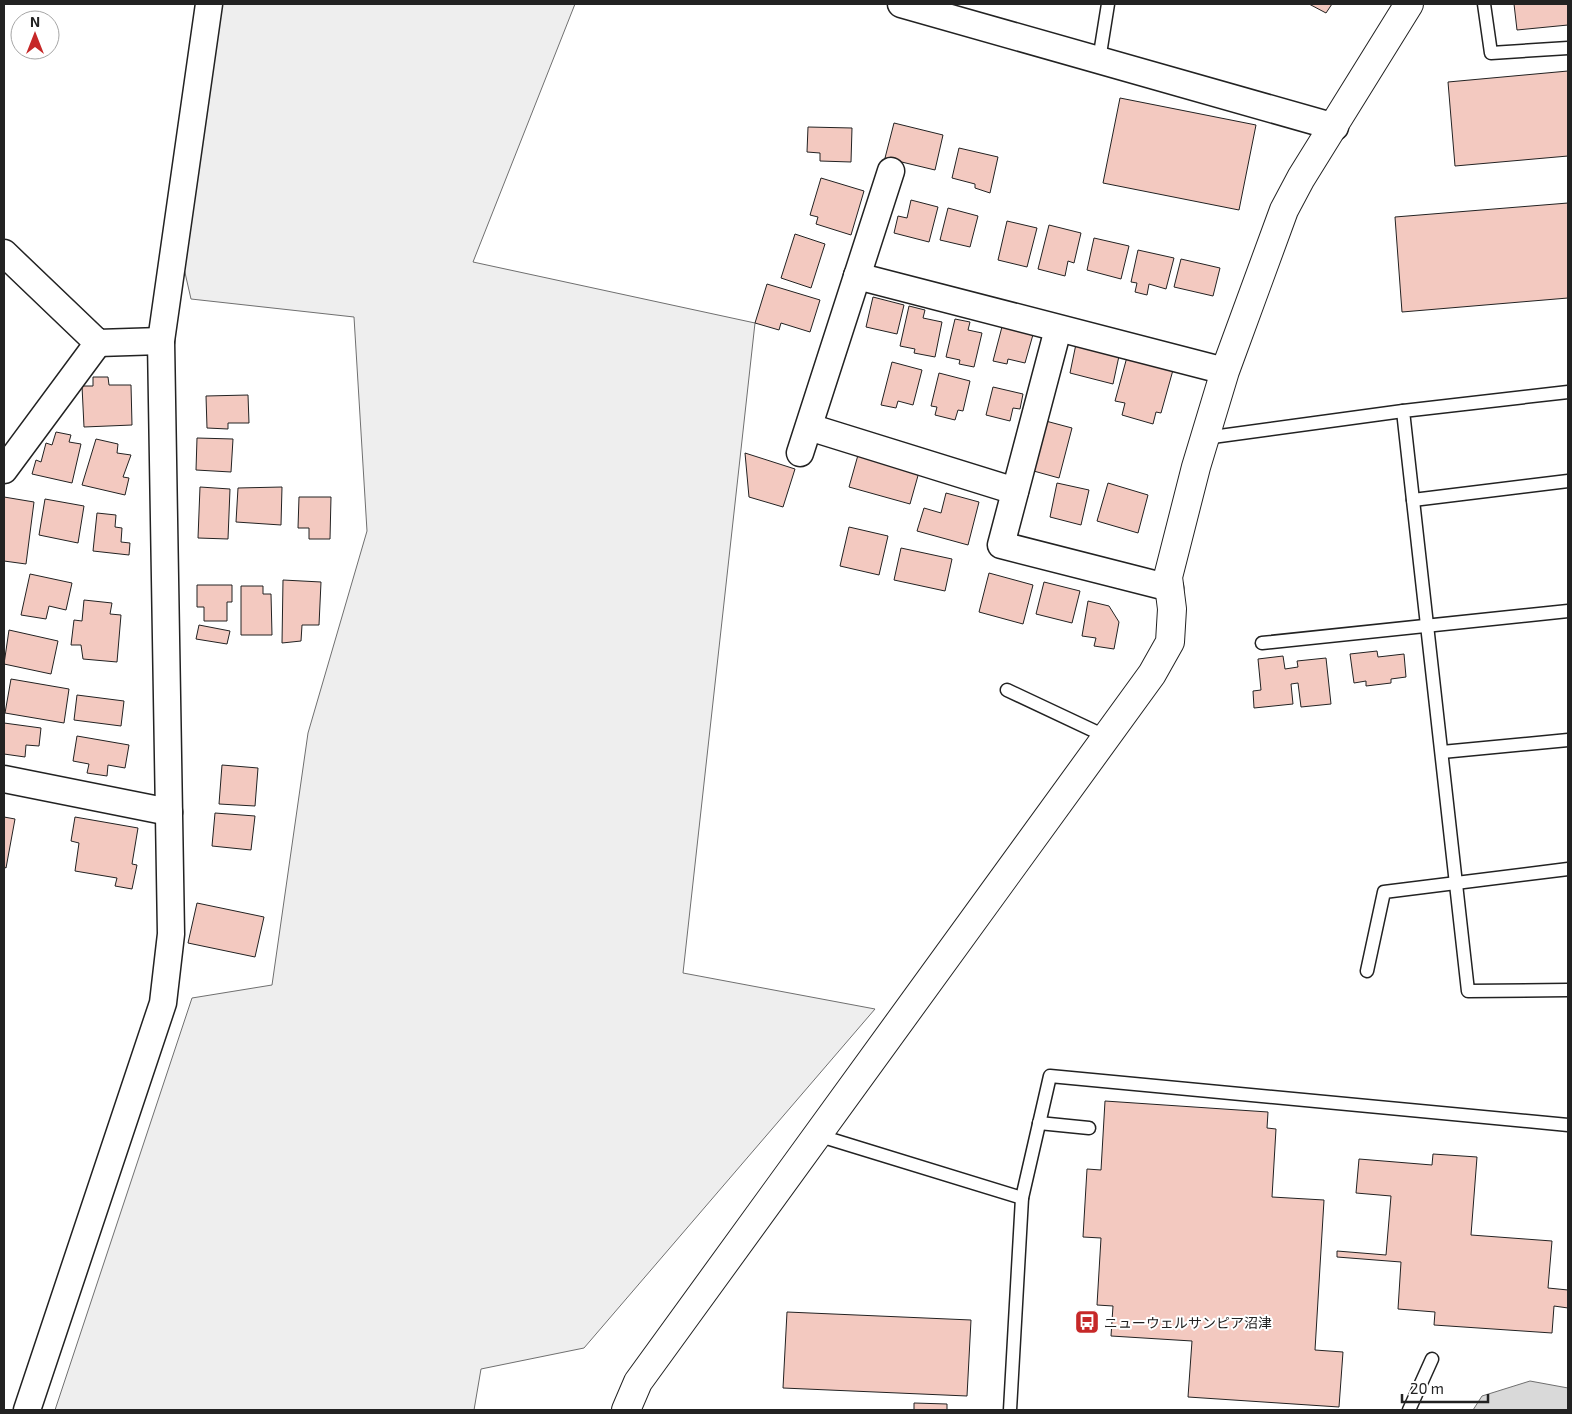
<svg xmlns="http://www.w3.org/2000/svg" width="1572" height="1414" font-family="'Exo 2','Noto Sans JP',sans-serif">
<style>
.green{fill:#eee;stroke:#6f6f6f}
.water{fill:#d9d9d9;stroke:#6f6f6f}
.building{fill:#f3c9c0;stroke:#222}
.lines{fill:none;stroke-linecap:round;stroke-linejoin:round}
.lane-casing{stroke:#222;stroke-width:15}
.street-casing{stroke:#222;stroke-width:29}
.secondary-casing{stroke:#222;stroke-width:30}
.lane{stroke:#fff;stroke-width:12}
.street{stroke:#fff;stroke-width:26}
.secondary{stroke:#fff;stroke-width:28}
.labels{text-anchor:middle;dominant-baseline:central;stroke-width:4;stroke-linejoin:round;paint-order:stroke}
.poi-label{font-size:14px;fill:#222;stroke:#fff;text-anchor:start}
</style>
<rect width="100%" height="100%" fill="#fff"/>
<!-- green -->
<polygon class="green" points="222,4 575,4 473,262 755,323 683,973 875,1009 584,1348 481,1369 474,1410 55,1410 192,998 272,985 308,733 367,531 354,317 191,299 183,264"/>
<!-- water -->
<polygon class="water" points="1530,1381 1568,1388 1568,1410 1473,1410 1482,1396"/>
<!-- building -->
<g class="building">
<polygon points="1309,4 1332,4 1326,13"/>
<polygon points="1514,4 1568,4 1568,25 1517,30"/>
<polygon points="1568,71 1568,156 1455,166 1448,82"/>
<polygon points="1120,98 1256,125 1239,210 1103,183"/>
<polygon points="894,123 943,135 935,170 885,158"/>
<polygon points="808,127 852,128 851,162 820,161 820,153 807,152"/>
<polygon points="959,148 998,157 990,193 975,188 975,184 952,178"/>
<polygon points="821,178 864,191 851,235 816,224 818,217 810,215"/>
<polygon points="911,200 938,207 929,242 894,233 898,216 907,218"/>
<polygon points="1568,203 1568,298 1402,312 1395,217"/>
<polygon points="948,208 978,216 970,247 940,240"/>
<polygon points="1007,221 1037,228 1027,267 998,260"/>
<polygon points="1049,225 1081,233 1074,263 1068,261 1065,276 1038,269"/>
<polygon points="795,234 825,244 811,288 781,278"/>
<polygon points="1094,238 1129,246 1121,279 1087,270"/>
<polygon points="1138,250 1174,258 1166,289 1149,284 1147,295 1135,292 1137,283 1131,282"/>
<polygon points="1181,259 1220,268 1213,296 1174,287"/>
<polygon points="767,284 820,300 810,332 781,323 779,330 755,323"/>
<polygon points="873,297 904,305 897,334 866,327"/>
<polygon points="909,306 925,310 923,318 942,322 935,357 914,353 915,349 900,346"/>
<polygon points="955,319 970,322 968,330 982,333 974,367 959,364 960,360 946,357"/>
<polygon points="1003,323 1034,331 1025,363 1008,359 1007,364 993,361"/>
<polygon points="1076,344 1119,356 1113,384 1070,373"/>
<polygon points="1127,357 1173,370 1161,413 1156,412 1153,424 1122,415 1125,403 1115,401"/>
<polygon points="892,362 922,370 913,405 898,401 896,408 881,405"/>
<polygon points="939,373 970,381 963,411 958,410 955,420 935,415 937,407 931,406"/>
<polygon points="93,377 108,377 109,385 131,385 132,425 84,427 82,386 93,386"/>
<polygon points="993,387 1023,394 1020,409 1013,408 1010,421 986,415"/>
<polygon points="248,395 249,423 228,423 228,429 207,428 206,396"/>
<polygon points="1042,420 1072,428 1059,478 1030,470"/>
<polygon points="56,432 71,435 69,442 81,444 72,483 32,474 36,460 41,462 46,443 52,445"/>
<polygon points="197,438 233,439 231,472 196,470"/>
<polygon points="96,439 118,444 117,453 131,455 123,477 129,478 125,495 82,485"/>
<polygon points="745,453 795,469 783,507 749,497"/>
<polygon points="858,455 919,472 910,504 849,487"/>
<polygon points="1057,483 1089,490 1081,525 1050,517"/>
<polygon points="1108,483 1148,495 1138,533 1097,521"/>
<polygon points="200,487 230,489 228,539 198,538"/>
<polygon points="282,487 281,525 236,522 238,488"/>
<polygon points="946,493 979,502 968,545 917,531 924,508 941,513"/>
<polygon points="4,497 34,502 26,564 4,561"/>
<polygon points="299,497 331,497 330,539 309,539 309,528 298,528"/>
<polygon points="45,499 84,506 78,543 39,535"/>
<polygon points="97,513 116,515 115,527 122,528 121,542 130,543 129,555 93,551"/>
<polygon points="849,527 888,536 879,575 840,566"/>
<polygon points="901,548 952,559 945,591 894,580"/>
<polygon points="989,573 1033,585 1023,624 979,612"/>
<polygon points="30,574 72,583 66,610 49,606 46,619 21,615"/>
<polygon points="283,580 321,582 319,625 302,625 301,641 282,643"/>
<polygon points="1044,582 1080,591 1072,623 1036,614"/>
<polygon points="197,585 232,585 232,602 227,602 227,621 204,621 204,607 197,607"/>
<polygon points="241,586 263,586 263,594 271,594 272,635 241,635"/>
<polygon points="84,600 112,603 110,614 121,615 117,662 83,659 81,645 71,645 74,620 82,621"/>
<polygon points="1088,601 1109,606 1119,622 1114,649 1094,646 1096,638 1082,636"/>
<polygon points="199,625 230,631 227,644 196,639"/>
<polygon points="9,630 58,641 51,674 4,664"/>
<polygon points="1377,651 1378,657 1404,654 1406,677 1391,679 1391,683 1366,686 1366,681 1354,683 1350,654"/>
<polygon points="1283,656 1285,669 1298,667 1297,661 1326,658 1331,704 1301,707 1298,683 1291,684 1293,704 1254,708 1253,691 1261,690 1258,659"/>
<polygon points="11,679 69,689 64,723 5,713"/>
<polygon points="77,695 124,701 121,726 74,720"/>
<polygon points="4,723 41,728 39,746 26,745 25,757 4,754"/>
<polygon points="77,736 129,745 125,768 108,765 107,776 87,773 89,764 73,761"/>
<polygon points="222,765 258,768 255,806 219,804"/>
<polygon points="215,813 255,816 251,850 212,846"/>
<polygon points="4,817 15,819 6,868 4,867"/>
<polygon points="75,817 138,828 132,864 137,865 132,889 115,886 117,878 75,871 79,843 71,841"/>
<polygon points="197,903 264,917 255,957 188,943"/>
<polygon points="1105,1101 1268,1112 1267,1128 1276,1129 1272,1197 1324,1200 1315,1350 1343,1352 1339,1407 1188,1397 1192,1341 1111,1336 1113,1306 1097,1305 1101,1238 1083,1237 1087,1169 1101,1170"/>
<polygon points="1433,1154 1477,1157 1471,1235 1552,1241 1548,1288 1568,1290 1568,1308 1554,1306 1552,1333 1434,1325 1435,1312 1398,1309 1401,1262 1337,1257 1337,1251 1386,1255 1391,1196 1356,1193 1359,1159 1432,1165"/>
<polygon points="787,1312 971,1320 967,1396 783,1388"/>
<polygon points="914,1403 947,1404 947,1410 914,1410"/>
</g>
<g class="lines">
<defs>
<g id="lane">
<polyline points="1484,4 1491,53 1568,48"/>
<polyline points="1099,60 1108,4"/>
<polyline points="1568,392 1403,411 1468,991 1568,990"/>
<polyline points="1205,438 1403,411"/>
<polyline points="1413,500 1568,481"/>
<polyline points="1262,643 1568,611"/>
<polyline points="1007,690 1107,737"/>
<polyline points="1442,752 1568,740"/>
<polyline points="1367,971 1384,892 1568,869"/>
<polyline points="1039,1123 1089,1128"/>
<polyline points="817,1135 1022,1198 1050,1076 1568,1125"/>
<polyline points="1010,1410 1022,1198"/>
<polyline points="1409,1410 1432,1359"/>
</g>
<g id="street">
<polyline points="901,4 1335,127"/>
<polyline points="4,253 98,343 161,341"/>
<polyline points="857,276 1225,371"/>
<polyline points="1058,329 1001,545 1170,588"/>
<polyline points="809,427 1015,491"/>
<polyline points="800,453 891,171"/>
<polyline points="4,470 98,343"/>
<polyline points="4,779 169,812"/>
<polyline points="27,1410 163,1003 171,934 161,341 209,4"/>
</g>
<polyline id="secondary" points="626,1410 638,1382 1152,674 1170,642 1172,609 1168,577 1196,467 1225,371 1284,210 1301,178 1409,4"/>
</defs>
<!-- lane casing -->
<use href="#lane" class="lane-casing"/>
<!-- street casing -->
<use href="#street" class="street-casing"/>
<!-- secondary casing -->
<use href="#secondary" class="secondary-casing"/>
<!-- lane -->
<use href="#lane" class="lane"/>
<!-- street -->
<use href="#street" class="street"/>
<!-- secondary -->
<use href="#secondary" class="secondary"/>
</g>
<!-- icons -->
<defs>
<symbol id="bus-square" viewBox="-11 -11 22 22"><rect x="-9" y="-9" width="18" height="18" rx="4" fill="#c62828" stroke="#fff"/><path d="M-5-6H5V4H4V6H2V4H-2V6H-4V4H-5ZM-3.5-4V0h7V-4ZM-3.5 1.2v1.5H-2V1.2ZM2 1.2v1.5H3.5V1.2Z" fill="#fff"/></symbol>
</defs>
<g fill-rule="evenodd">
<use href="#bus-square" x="1073" y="1308" width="28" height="28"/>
</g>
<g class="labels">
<!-- poi labels -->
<g class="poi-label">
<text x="1104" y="1322">ニューウェルサンピア沼津</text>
</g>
</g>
<!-- border -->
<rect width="1572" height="1414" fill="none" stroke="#222222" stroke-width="10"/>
<!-- north arrow -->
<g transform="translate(35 35)"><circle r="24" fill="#ffffff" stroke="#a7a7a7"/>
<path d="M0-4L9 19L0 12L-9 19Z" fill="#c62828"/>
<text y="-8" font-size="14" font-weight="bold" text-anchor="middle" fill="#222222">N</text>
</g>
<!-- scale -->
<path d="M1402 1394v8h86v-8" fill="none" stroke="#222222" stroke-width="2.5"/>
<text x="1410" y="1394" font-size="15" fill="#222222" stroke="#ffffff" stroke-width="4" paint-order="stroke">20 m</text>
</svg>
